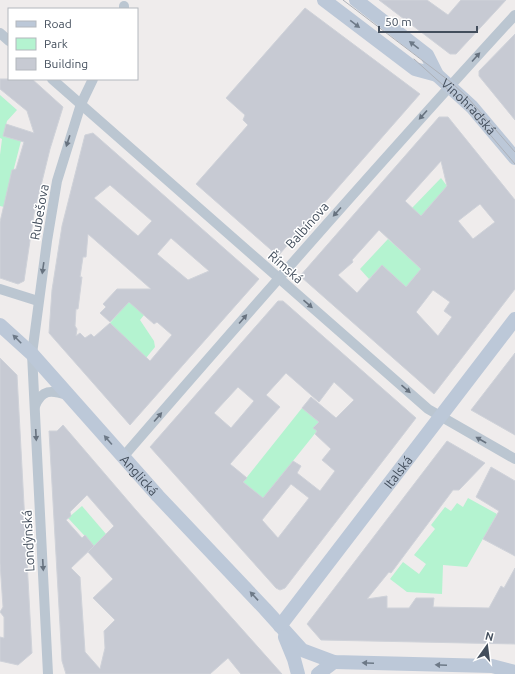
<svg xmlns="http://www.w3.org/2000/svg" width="515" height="674" font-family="Ubuntu,sans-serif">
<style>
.green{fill:#b4f3d0}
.building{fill:#c7cad3;stroke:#cfd2d9;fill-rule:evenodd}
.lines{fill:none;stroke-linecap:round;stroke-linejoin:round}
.street{stroke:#bbc6d1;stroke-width:10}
.secondary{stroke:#bcc8d8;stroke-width:14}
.tram{stroke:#adb1b8;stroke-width:1}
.oneway{fill:#6d7987}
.oneway2{fill:#67727f}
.labels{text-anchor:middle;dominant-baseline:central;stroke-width:3;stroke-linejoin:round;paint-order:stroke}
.street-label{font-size:13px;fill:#434e5c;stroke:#fff}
</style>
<rect width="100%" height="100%" fill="#efecec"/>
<!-- green -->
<g class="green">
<polygon points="0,95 17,110 7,121 3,136 21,141 4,207 0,206 0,155 2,139 0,138"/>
<polygon points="441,178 447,186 421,216 412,208"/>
<polygon points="388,239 421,269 406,287 382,265 369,279 360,269"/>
<polygon points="131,299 144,315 140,320 154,341 155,347 146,358 110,323"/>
<polygon points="302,408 319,422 314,428 317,431 256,507 250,488 243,482"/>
<polygon points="468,498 497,514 467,567 443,565 442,594 407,592 390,579 403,562 419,574 426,564 414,555 435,529 431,525 445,507 451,511 457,503 463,507"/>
<polygon points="82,506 106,534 94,546 68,518"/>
</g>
<!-- building -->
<g class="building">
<polygon points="379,0 427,0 448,15 461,0 506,0 456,54 450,54"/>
<polygon points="305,8 420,94 278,256 196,184 248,125 243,120 245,115 226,98"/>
<polygon points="515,34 515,120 479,76 479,71"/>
<polygon points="0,79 32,79 63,107 50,149 34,214 24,281 18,284 0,278 0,222 12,170 16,169 24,142 3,136 6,124 34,133 27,111 0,89"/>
<path d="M439,117H448L515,200V289L434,394L300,276ZM441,161L447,186L421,216L405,201ZM480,204L495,222L473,239L458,221ZM379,230L421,269L406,287L382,265L357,293L338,275L353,262L352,260ZM433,290L450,302L444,311L452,317L438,336L416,312Z"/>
<path d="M93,133L259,279L130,425L49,333L52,290L62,226L85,135ZM110,185L152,221L138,236L94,198ZM88,234L151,289H117L103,304L106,307L100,313L110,322L129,302L154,324L157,322L172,335L150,361L110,323L94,337L91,334L85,338L80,333L76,336L77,329L75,326L76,309H78L82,277H80L83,257H86ZM171,238L209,271L188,280L157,254Z"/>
<path d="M278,301H283L416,418L285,588L280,590L276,588L150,447ZM286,373L319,402L334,382L354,400L336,418L311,397L302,408L319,422L313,428L317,431L315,434L331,449L322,460L335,471L320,491L297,473L301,466L293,461L263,498L243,482L247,478L230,464L280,407L266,395ZM238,387L254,401L231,428L214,413ZM291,484L309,498L278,538L262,520Z"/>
<polygon points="515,353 515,435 471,410"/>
<polygon points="0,358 17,375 32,653 18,665 0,661 0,637 4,638 4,617 0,612 3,607 0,563"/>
<path d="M63,425L135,509L282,674H241L228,658L210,674H66L62,661L49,431H57ZM87,495L114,526L88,552L113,579L93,598L115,620L104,631L105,648L100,669L85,652L80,577L71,568L94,546L85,535L82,538L66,520L71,516L70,512Z"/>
<polygon points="447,441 485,463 459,490 453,490 391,573 389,572 367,599 387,596 387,608 409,608 416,598 434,598 433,607 489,608 501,586 504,588 515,568 515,644 321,640 307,624"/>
<polygon points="491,467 515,481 515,556 483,539 499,511 476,497"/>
</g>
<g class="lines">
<!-- street -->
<g class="street">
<polyline points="124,9 124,6"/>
<polyline points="0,33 9,41"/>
<polyline points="52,79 428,409 515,459"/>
<polyline points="0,289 38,301"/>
<path d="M35,406C42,389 51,390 67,395"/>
<path d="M123,457C252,308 382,160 515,15"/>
<polyline points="48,674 32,354 47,241 57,181 81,104 93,79"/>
</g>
<!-- secondary -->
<g class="secondary">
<polyline points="324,0 415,69 437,75"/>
<path id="s1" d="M356,0L427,55L437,75L472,107L515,158"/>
<path id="s2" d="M0,325L32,354L158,496L265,609L302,650L334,662L492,666L515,672"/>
<path id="s3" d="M280,626L515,319"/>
<polyline points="285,637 294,659 298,674"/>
<polyline points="318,674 334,662"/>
</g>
<!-- tram -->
<g class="tram">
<polyline points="343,0 452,83 468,98 515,152"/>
<polyline points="414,59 464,104 515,164"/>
</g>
</g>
<!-- one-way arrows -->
<defs><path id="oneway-solid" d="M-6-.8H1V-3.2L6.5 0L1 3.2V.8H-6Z"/></defs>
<g class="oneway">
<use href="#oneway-solid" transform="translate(355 24) rotate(37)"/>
<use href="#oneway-solid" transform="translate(414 45) rotate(-142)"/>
<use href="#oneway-solid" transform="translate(17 339) rotate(-135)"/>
<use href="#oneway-solid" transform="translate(108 440) rotate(-131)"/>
<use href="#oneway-solid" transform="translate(254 596) rotate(-133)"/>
<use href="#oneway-solid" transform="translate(368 663) rotate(-178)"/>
<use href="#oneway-solid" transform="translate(441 665) rotate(-178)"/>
</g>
<g class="oneway2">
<use href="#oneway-solid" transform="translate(476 57) rotate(-48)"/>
<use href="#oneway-solid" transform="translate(423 115) rotate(132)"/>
<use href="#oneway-solid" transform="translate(68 141) rotate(108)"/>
<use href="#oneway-solid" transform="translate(337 212) rotate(132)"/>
<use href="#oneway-solid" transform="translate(43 268) rotate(98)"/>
<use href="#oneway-solid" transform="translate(308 304) rotate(41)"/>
<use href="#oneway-solid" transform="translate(243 319) rotate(-49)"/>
<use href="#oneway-solid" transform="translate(406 389) rotate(41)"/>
<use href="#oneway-solid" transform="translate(158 417) rotate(-49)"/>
<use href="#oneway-solid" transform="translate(36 435) rotate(87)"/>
<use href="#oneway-solid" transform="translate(481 440) rotate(-150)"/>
<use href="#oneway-solid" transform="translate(43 565) rotate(87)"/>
</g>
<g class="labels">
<!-- street labels -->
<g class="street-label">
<text stroke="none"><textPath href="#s1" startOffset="157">Vinohradská</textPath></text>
<text transform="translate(39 212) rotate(-80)">Rubešova</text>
<text transform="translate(307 225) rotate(-48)">Balbínova</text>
<text transform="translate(286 267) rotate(41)">Římská</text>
<text stroke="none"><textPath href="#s3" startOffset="194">Italská</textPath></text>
<text stroke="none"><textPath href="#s2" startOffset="205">Anglická</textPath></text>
<text transform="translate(28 541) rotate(-93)">Londýnská</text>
</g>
</g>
<!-- legend -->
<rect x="8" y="8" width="130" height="72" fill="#ffffff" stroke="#b4b8be"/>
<rect x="16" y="21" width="20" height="6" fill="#bcc8d8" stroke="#b4b8be"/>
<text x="44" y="28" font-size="12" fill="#434e5c">Road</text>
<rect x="16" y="38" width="20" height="12" fill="#b4f3d0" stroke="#b4b8be"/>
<text x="44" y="48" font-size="12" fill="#434e5c">Park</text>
<rect x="16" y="58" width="20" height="12" fill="#c7cad3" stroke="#b4b8be"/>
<text x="44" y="68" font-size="12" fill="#434e5c">Building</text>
<!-- north arrow -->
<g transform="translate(487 646) rotate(14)" stroke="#ffffff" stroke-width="3" paint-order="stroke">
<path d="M0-3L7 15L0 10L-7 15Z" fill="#434e5c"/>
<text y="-6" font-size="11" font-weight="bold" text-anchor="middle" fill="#434e5c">N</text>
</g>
<!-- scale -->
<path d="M379 26v6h98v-6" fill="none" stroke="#434e5c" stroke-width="2"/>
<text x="385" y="26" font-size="12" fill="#434e5c" stroke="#ffffff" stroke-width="3" paint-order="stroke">50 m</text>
</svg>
